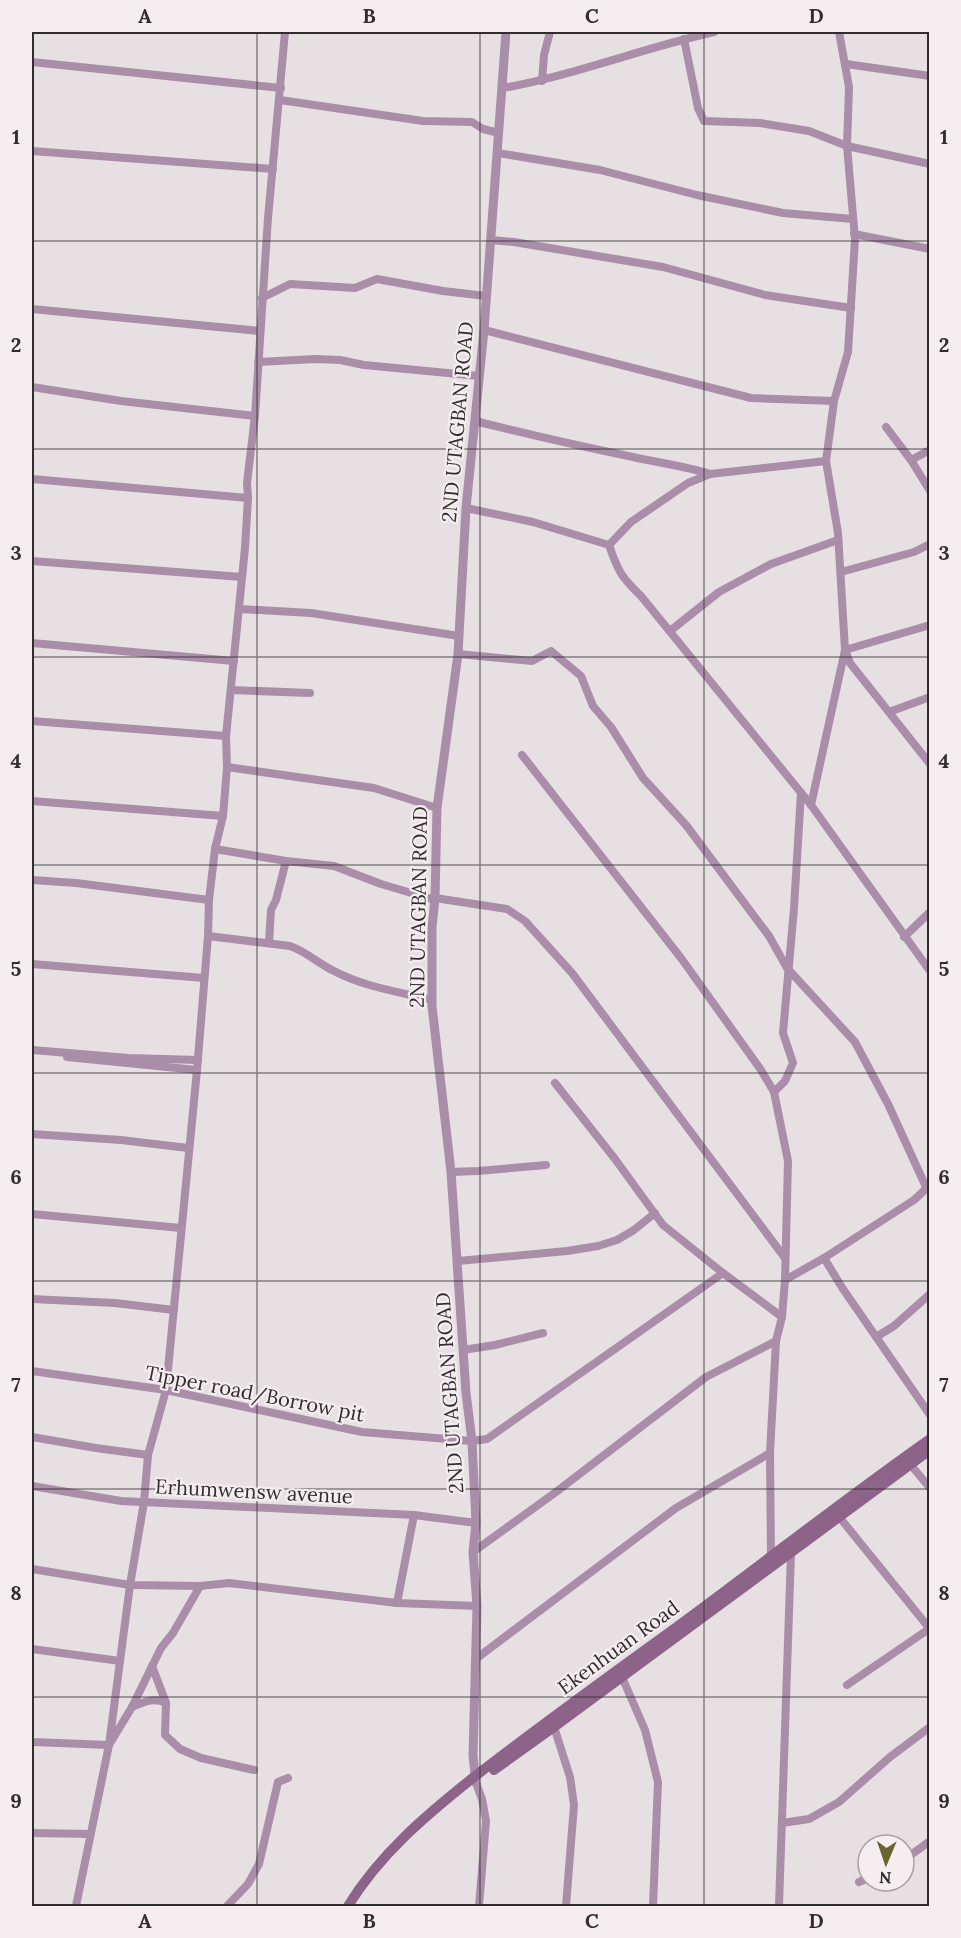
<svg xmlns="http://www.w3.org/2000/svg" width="961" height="1938" font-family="Lora,serif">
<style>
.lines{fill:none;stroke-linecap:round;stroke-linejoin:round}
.minor{stroke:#aa8da8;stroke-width:8}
.tertiary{stroke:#aa8da8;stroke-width:9}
.secondary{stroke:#8d638a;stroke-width:10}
.grid{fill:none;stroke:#302d2e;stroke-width:1.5;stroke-opacity:0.55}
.labels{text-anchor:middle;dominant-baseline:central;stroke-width:4.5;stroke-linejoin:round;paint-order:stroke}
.street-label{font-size:20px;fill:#302d2e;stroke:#f5edf0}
.neatline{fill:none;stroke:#302d2e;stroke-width:2}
.grid-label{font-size:20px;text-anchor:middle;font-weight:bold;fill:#302d2e}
</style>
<rect width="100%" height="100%" fill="#e7e0e3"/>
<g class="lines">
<!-- minor -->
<g class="minor">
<polyline points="684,39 698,108 704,121 760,123 809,131 847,146 930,164"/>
<polyline points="32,62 281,88"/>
<polyline points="846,64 930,76"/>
<polyline points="542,81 544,55 550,32"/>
<path d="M503,88C575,75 643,48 714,32"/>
<polyline points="280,100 423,121 472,122 483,129 499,133"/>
<polyline points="32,151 273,169"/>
<polyline points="498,153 600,170 697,195 783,213 853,219"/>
<polyline points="854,234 930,249"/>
<polyline points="491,240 514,242 663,267 765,295 851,308"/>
<polyline points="262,298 290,284 355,288 377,279 443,291 486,296"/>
<polyline points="32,309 260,331"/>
<polyline points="484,330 751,398 834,401"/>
<polyline points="258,362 316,359 340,360 364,365 479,376"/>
<polyline points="32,387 121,401 255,416"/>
<path d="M475,421C527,434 580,446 633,457C659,463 685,466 710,474"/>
<polyline points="886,427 911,460 930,491"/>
<polyline points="911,460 930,450"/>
<polyline points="32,479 248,498"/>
<path d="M466,508L533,522L609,545C618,571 621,577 641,596L811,805L930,971"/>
<polyline points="609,545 631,522 688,483 710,474 826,461"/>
<polyline points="32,561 242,577"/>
<polyline points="841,572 914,552 930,544"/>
<polyline points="240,609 311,613 459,636"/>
<polyline points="930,625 845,650 850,663 930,764"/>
<polyline points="670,631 719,592 771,564 838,540"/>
<polyline points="32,643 234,661"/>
<polyline points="458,654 532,661 551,651 581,676 593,706 611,727 643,778 686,825 769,936 787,968 855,1042 888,1104 926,1187"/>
<polyline points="231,690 310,693"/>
<polyline points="889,712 930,697"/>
<polyline points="32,721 226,736"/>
<polyline points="522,755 681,958 761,1070 774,1092"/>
<polyline points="227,767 374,788 437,808"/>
<polyline points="32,801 223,816"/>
<polyline points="811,805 845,650 838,533 826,461 834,401 848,352 855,239 847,146 849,87 839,32"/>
<polyline points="215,849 286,861"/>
<polyline points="32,880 76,883 209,900"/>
<polyline points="435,898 507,909 525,921 572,973 785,1258"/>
<path d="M208,936L290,946C307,952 319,964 334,971C364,987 400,992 432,1000"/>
<polyline points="904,937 930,912"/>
<polyline points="269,943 271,910 276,900 286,861 334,866 381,884 435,900"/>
<polyline points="32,964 204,978"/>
<polyline points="32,1050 129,1058 198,1060"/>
<polyline points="67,1057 197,1070"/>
<polyline points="555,1083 615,1159 663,1225 723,1273 782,1317"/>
<polyline points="32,1134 121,1140 188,1148"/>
<polyline points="451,1172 478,1171 546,1165"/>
<polyline points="32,1214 181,1228"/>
<polyline points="824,1258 843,1289 930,1415"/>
<polyline points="458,1261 567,1251 598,1246 617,1240 634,1230 655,1213"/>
<polyline points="785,1280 824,1258 914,1200 930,1185"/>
<polyline points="32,1299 115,1303 174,1310"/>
<polyline points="876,1337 894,1326 930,1294"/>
<polyline points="463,1350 495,1345 543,1333"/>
<polyline points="32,1371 166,1390 362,1432 472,1441 487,1439 723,1273"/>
<polyline points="32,1437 96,1448 148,1455"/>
<polyline points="910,1464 930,1488"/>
<polyline points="32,1486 121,1501 414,1515 476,1523"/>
<polyline points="836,1513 930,1629"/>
<polyline points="473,1552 556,1492 706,1377 776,1341"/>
<polyline points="771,1558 770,1453 776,1341 782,1317 785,1280 788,1161 774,1092 785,1081 793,1063 783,1033 794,908 801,793"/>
<polyline points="32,1569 130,1585 200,1586 229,1583 397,1603 477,1606"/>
<polyline points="397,1603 414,1515"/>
<polyline points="32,1649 120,1661"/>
<polyline points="477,1658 676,1508 770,1453"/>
<polyline points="152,1666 166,1703 165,1735 180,1749 201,1758 254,1770"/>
<polyline points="622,1677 645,1730 658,1782 653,1906"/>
<polyline points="847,1685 929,1629"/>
<path d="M132,1707C144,1702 153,1697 166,1703"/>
<polyline points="554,1727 570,1777 574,1805 566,1906"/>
<polyline points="32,1742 109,1745 132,1707 161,1648 173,1633 200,1586"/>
<polyline points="476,1783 482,1799 486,1821 479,1906"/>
<polyline points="782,1823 809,1819 839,1802 890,1757 930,1727"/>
<polyline points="32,1833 90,1834"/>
<polyline points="904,1860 930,1841"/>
<polyline points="859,1882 868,1878"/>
<polyline points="76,1906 109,1745 130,1585 144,1502 148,1455 166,1390 197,1070 208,936 209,900 215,849 223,816 227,767 226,736 245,548 248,498 247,483 255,416 268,218 285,32"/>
<polyline points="227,1906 248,1884 259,1864 278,1782 288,1778"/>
<polyline points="779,1906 791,1553"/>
</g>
<!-- tertiary -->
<polyline class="tertiary" points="476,1783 473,1756 477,1606 473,1552 476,1523 472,1441 466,1393 451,1172 432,1006 432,927 435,898 437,808 458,654 466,508 484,330 506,32"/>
<!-- secondary -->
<g class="secondary">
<polyline points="494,1770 554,1727 930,1450"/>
<path d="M348,1906C380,1854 426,1815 474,1777C537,1728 602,1681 667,1634C755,1570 840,1502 930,1439"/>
</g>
</g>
<!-- grid -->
<path class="grid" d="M257,32V1906M480,32V1906M704,32V1906M32,241H930M32,449H930M32,657H930M32,865H930M32,1073H930M32,1281H930M32,1489H930M32,1697H930"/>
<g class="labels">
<!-- street labels -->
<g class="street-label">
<text transform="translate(457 422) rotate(-85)">2ND UTAGBAN ROAD</text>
<text transform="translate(418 907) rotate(-89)">2ND UTAGBAN ROAD</text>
<text transform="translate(255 1393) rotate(11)">Tipper road/Borrow pit</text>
<text transform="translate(449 1393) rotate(-94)">2ND UTAGBAN ROAD</text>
<text transform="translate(254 1491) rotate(3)">Erhumwensw avenue</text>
<text transform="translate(618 1647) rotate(-36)">Ekenhuan Road</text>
</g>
</g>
<!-- border -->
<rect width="961" height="1938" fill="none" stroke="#f5edf0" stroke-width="66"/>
<!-- north arrow -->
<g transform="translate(886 1863) rotate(182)"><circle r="28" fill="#f5edf0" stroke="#a6a0a2" stroke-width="1.5"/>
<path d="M0-4.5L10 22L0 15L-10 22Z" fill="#6b6532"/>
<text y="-9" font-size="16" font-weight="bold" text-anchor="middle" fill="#302d2e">N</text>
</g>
<rect x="33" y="33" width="895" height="1872" class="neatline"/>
<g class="grid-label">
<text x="145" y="23">A</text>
<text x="369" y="23">B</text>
<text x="592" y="23">C</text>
<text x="816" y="23">D</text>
<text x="16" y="144">1</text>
<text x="944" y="144">1</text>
<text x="16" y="352">2</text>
<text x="944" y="352">2</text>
<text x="16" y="560">3</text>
<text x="944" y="560">3</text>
<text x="16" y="768">4</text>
<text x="944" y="768">4</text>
<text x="16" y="976">5</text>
<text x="944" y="976">5</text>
<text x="16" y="1184">6</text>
<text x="944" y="1184">6</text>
<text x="16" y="1392">7</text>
<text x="944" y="1392">7</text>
<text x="16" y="1600">8</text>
<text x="944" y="1600">8</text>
<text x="16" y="1808">9</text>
<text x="944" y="1808">9</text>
<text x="145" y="1928">A</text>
<text x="369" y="1928">B</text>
<text x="592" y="1928">C</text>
<text x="816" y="1928">D</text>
</g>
</svg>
